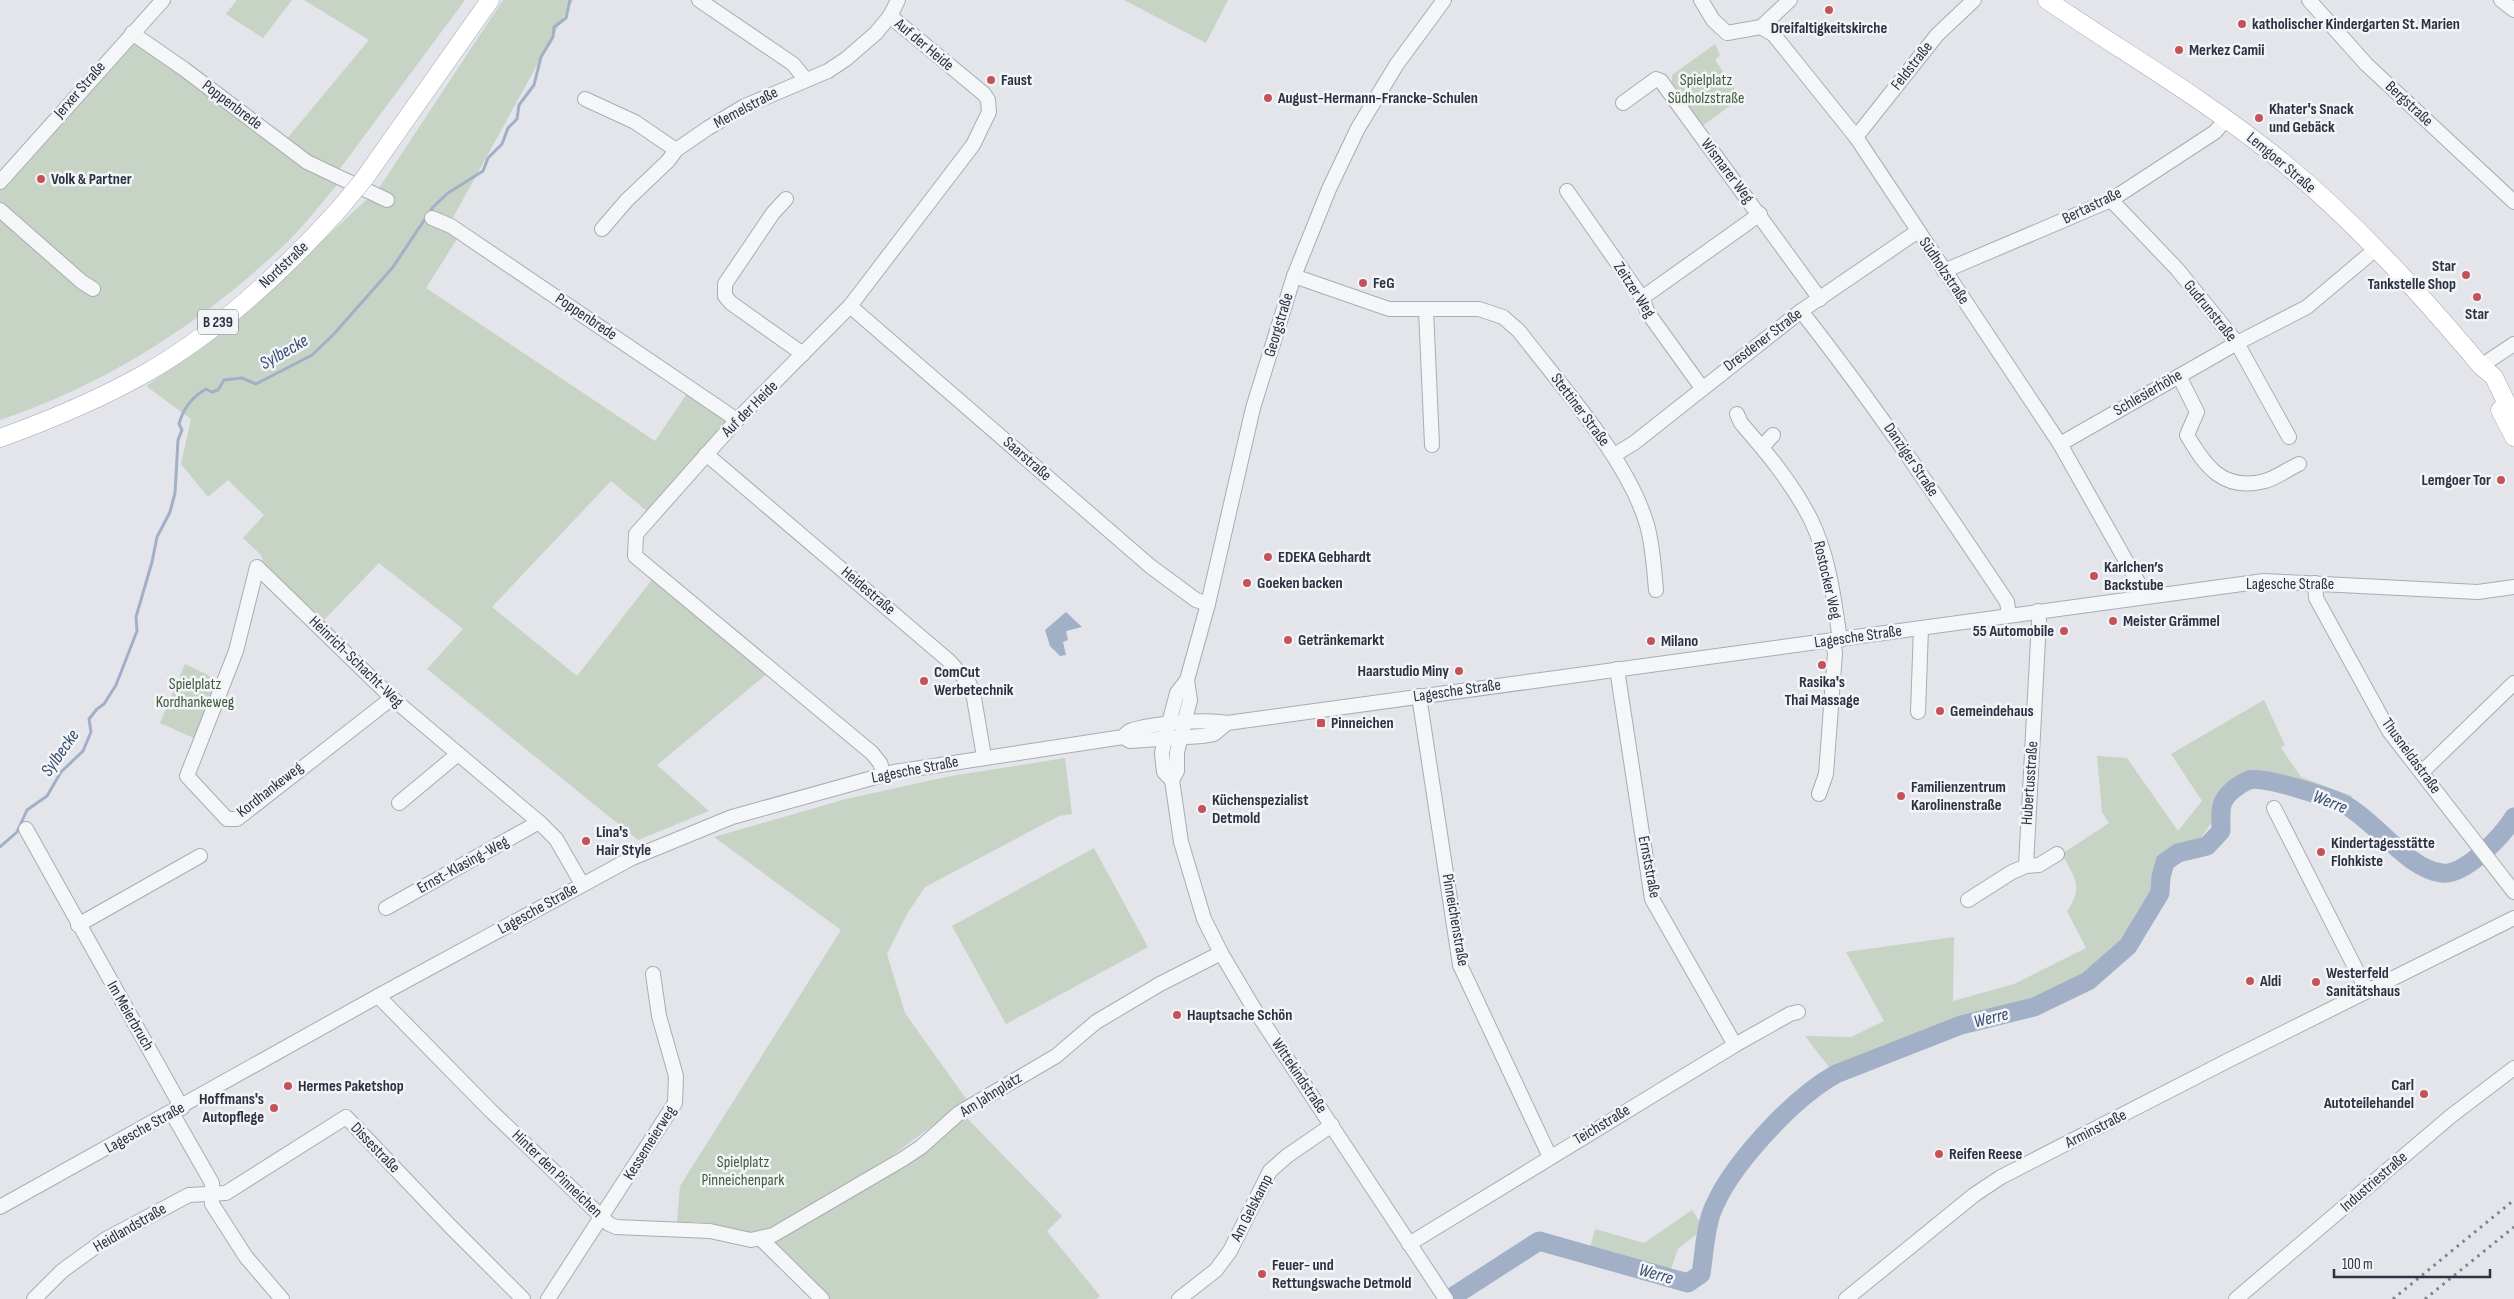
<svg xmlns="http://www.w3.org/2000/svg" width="2514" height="1299" font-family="'Sofia Sans Condensed',sans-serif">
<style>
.green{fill:#c7d3c5}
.water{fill:#a1b0c7}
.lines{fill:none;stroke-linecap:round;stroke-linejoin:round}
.stream{stroke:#a1b0c7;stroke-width:3}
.river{stroke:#a1b0c7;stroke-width:19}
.minor-casing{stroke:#a8acb4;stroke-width:16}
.major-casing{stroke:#a3a8b5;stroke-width:19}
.minor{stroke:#f5f6f8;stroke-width:14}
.major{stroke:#fff;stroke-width:18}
.rail{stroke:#7d8392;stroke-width:3;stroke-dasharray:2.5 5;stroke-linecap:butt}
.major-bridge-casing{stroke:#a3a8b5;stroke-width:19;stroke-linecap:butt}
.major-bridge{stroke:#fff;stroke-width:18}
.poi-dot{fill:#c45359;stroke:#f2f4f7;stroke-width:2}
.labels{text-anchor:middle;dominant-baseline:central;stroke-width:5;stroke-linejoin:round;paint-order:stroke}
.shield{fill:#f2f4f7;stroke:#676c78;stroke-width:1}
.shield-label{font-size:15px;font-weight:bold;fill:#2c3241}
.poi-label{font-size:16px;font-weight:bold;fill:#2c3241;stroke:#f2f4f7;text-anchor:start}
.street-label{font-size:16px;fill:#2c3241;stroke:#f2f4f7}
.park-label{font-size:16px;fill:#3e5b3a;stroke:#f2f4f7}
.water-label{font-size:18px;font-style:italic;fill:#394d72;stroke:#f2f4f7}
</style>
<rect width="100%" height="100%" fill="#e3e5ea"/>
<!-- green -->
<g class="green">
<polygon points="237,0 292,0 263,38 226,14"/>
<polygon points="304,0 465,0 339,170 328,167 286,140 369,40"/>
<polygon points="503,0 573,0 445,232 457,239 426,288 655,441 688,392 729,421 648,512 611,481 492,607 577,676 654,577 768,673 657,765 709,811 638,840 427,669 463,629 379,563 322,622 264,565 261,555 243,538 264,515 228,480 208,497 181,464 191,419 146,386 239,318 379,188"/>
<polygon points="1124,0 1228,0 1206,43"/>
<path d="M132,33L337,185C318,207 300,231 279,250C197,326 106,384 0,420V186Z"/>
<polygon points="1715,44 1720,55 1715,60 1741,98 1702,126 1672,82 1672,75"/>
<polygon points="185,664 208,675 217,687 196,739 160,723"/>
<path d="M2264,700L2285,745L2281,748L2301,777L2352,796L2351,801L2272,776L2250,775L2231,782L2223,788L2214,819L2198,842L2175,851L2160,864L2157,876V891L2122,945L2085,974L2026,1000L1957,1018L1832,1071L1805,1036L1851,1037L1884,1021L1846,952L1954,937L1953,1001L2014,984L2086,948L2067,911C2084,886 2075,879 2062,854L2109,823L2102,812L2097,756L2127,758L2178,831L2202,801L2171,754Z"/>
<polygon points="1065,758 1072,814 1059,816 925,887 907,914 887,954 905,1013 967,1100 889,1158 775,1228 755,1235 699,1222 677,1222 680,1186 841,930 714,837 846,799 951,776"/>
<polygon points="1094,848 1148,947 1006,1024 952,926"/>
<polygon points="964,1115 1062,1216 1047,1231 1100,1296 1096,1299 829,1299 775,1247 774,1240"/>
<polygon points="1692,1210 1704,1228 1678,1249 1671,1269 1639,1262 1614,1252 1590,1248 1595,1229 1644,1243"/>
</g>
<!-- water -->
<polygon class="water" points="1066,612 1082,627 1066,631 1068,640 1063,642 1066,655 1060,656 1050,646 1045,630"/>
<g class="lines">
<!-- stream -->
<path class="stream" d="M0,847L17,832L27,810L47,796L61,772L83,751L91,732L89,719L97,709L104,704L116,685L137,631L136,617L152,562L157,537L170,512L175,493L178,440L182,430L179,424C183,409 192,397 206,389L212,392L218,390L224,380L242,378L256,384L312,355L333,335L393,267L433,207L448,193L483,171L488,158L502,144L508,128L517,119L519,105L534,85L541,57L553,37L554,27L566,18L570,0"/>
<!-- river -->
<path class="river" d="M1449,1299L1539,1241L1688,1283L1701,1274C1704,1255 1705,1232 1711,1214C1728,1167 1793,1098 1836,1074L1961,1025L2034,1007L2088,981L2128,946L2160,893L2161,877L2165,862L2178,853L2207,846L2221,831C2221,823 2220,813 2222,805C2225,794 2239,784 2249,780C2264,776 2333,798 2347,806C2378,824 2408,869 2442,873C2465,876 2503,835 2514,817"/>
<defs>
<g id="minor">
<polyline points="699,0 793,64 806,80"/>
<polyline points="1701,0 1713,20 1727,33 1761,27 1774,35 1856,137 2060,444 2139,584 2141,597"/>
<polyline points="2309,0 2366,64 2514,202"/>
<polyline points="2501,0 2514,10"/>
<polyline points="1761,27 1790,0"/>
<polyline points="132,33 184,69 307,162 387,200"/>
<polyline points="585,99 635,122 676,150"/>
<polyline points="1623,103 1656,79 1661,81 1820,299"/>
<polyline points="1856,137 1937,35 1974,0"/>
<polyline points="0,182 163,0"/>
<polyline points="1567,191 1642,298 1648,313 1702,388"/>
<polyline points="786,199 773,213 725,284 725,296 731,303 803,354"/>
<polyline points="2111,200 2177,269 2237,343 2289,437"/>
<polyline points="0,210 82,282 93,289"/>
<polyline points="432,218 451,226 737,420"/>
<polyline points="602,229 627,200 668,161 676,150 708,128 745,106 828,71 846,59 876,33 890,16 898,0"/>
<polyline points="1944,271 2111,200 2215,132 2226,119"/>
<path d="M1294,276L1389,309H1479L1503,317L1519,331C1561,386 1628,459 1647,525C1653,546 1654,569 1656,590"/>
<polyline points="1642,298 1760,214"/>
<polyline points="850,306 1150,566 1196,600 1208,604"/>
<polyline points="1426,310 1432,445"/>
<path d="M1801,311C1875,405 1941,503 2007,602L2009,615"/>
<polyline points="2481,366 2514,344"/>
<path d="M2179,376L2197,412L2187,435C2205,466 2223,492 2265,481C2276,478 2288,469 2299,464"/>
<path d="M1737,414L1741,423C1767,453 1793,484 1811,520C1829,557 1834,599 1840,640"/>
<polyline points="2060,444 2237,343 2307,307 2377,248"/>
<polyline points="1762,447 1773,435"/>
<polyline points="706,454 948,660 969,683 974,698 984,757"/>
<polyline points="1614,455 1634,443 1801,311 1918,231"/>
<polyline points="2315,583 2316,598 2389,731 2514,892"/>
<polyline points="1617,669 1652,899 1735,1045"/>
<polyline points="1187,680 1190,700 1177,752 1177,771 1172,780 1181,842 1204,919 1221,953 1253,1007 1446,1299"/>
<polyline points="1419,696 1460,965 1550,1157"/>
<polyline points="392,698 237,819 227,819 187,776 236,651 257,567 392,698 539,822 556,839 582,884"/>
<polyline points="1918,712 1921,628"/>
<polyline points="1123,737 1130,741 1202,736 1214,734 1227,723"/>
<polyline points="2422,772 2514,683"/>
<polyline points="884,774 880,763 872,753 635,556 636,534 737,420 850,306 973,145 989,112 988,100 984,94 890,16"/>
<polyline points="1172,780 1164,772 1162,753 1165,738 1177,693 1187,680 1208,604 1253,408 1294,276 1329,189 1358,128 1397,64 1444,0"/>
<polyline points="1819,794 1826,774 1835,653 1833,641"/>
<polyline points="399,803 458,754"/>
<polyline points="2274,808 2367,991"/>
<polyline points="26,829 182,1108"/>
<polyline points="2026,866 2039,621 2038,611"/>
<polyline points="1968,900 2012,872 2026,866 2039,865 2057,854"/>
<polyline points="386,908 539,822"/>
<polyline points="78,925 200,856"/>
<polyline points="378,996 490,1110 609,1224 616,1227 710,1231 751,1240 773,1235 903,1159 921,1147 959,1113 1056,1056 1096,1022 1160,984 1221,953"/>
<polyline points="172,1113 212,1183 212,1204 246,1257 282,1299"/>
<path d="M0,1207L378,996L632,858L732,817L894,772L1123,737C1126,734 1128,731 1132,730C1154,723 1205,719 1227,723L2264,581L2478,592L2514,587"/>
<polyline points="762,1240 822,1299"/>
<polyline points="1409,1244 1735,1045 1790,1014 1798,1012"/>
<polyline points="34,1299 62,1271 106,1239 189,1195 226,1193 346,1117 450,1226 523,1299"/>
<polyline points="548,1299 675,1103 676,1076 659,1016 653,974"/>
<polyline points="1179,1299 1216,1270 1230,1251 1270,1171 1287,1156 1332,1125"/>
<polyline points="1846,1299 1974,1195 2001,1177 2229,1060 2514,918"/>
<polyline points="2236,1299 2451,1116 2514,1068"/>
</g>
<g id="major">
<path d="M2047,0C2123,52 2203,98 2275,156C2352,218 2418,291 2481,366L2494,377L2514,419"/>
<polyline points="364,179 490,0"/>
<polyline points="2500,410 2514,437"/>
<path d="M0,438C50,420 100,399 146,373C218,332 285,269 340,208"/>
</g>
</defs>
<!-- minor casing -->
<use href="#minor" class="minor-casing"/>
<!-- major casing -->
<use href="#major" class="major-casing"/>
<!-- minor -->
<use href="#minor" class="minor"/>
<!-- major -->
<use href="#major" class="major"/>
<!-- rail -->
<g class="rail">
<polyline points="2393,1299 2514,1200"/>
<polyline points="2425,1299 2514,1227"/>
</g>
<defs>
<polyline id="major-bridge" points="340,208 364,179"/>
</defs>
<!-- major-bridge casing -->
<use href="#major-bridge" class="major-bridge-casing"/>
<!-- major-bridge -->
<use href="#major-bridge" class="major-bridge"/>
</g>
<!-- markers -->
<g class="poi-dot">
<circle cx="1829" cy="10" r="5"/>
<circle cx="2242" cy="24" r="5"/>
<circle cx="2179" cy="50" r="5"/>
<circle cx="991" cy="80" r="5"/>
<circle cx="1268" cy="98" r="5"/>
<circle cx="2259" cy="118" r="5"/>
<circle cx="41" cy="179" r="5"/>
<circle cx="2466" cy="275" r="5"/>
<circle cx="1363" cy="283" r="5"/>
<circle cx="2477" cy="297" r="5"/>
<circle cx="2501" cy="480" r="5"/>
<circle cx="1268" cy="557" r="5"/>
<circle cx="2094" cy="576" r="5"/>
<circle cx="1247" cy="583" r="5"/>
<circle cx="2113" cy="621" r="5"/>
<circle cx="2064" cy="631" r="5"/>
<circle cx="1288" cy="640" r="5"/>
<circle cx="1651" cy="641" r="5"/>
<circle cx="1822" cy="665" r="5"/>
<circle cx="1459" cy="671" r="5"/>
<circle cx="924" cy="681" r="5"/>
<circle cx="1940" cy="711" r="5"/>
<rect x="1316" y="718" width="10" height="10" rx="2.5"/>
<circle cx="1901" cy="796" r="5"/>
<circle cx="1202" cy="809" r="5"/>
<circle cx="586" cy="841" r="5"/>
<circle cx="2321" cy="852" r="5"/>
<circle cx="2250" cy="981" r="5"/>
<circle cx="2316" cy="982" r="5"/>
<circle cx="1177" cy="1015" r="5"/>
<circle cx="288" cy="1086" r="5"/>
<circle cx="2424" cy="1094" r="5"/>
<circle cx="274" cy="1108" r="5"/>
<circle cx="1939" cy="1154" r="5"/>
<circle cx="1262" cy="1274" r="5"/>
</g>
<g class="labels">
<!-- shield labels -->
<rect class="shield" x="198" y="309.5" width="40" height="25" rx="4"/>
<g class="shield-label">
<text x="218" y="322">B 239</text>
</g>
<!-- poi labels -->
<g class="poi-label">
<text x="2252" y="24">katholischer Kindergarten St. Marien</text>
<text x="1829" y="28" text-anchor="middle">Dreifaltigkeitskirche</text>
<text x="2189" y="50">Merkez Camii</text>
<text x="1001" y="80">Faust</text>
<text x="1278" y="98">August-Hermann-Francke-Schulen</text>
<text x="2269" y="109">Khater's Snack<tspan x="2269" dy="18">und Gebäck</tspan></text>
<text x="51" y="179">Volk &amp; Partner</text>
<text x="2456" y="266" text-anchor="end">Star<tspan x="2456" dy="18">Tankstelle Shop</tspan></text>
<text x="1373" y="283">FeG</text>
<text x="2477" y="314" text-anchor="middle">Star</text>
<text x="2491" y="480" text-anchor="end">Lemgoer Tor</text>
<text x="1278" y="557">EDEKA Gebhardt</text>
<text x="2104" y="567">Karlchen’s<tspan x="2104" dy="18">Backstube</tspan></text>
<text x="1257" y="583">Goeken backen</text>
<text x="2123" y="621">Meister Grämmel</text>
<text x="2054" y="631" text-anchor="end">55 Automobile</text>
<text x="1298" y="640">Getränkemarkt</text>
<text x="1661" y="641">Milano</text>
<text x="1449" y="671" text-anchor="end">Haarstudio Miny</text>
<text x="934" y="672">ComCut<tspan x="934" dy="18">Werbetechnik</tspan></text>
<text x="1822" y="682" text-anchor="middle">Rasika's<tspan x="1822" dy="18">Thai Massage</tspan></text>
<text x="1950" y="711">Gemeindehaus</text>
<text x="1331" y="723">Pinneichen</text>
<text x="1911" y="787">Familienzentrum<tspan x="1911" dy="18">Karolinenstraße</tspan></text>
<text x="1212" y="800">Küchenspezialist<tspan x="1212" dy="18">Detmold</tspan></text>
<text x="596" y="832">Lina's<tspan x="596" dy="18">Hair Style</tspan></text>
<text x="2331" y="843">Kindertagesstätte<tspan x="2331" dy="18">Flohkiste</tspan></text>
<text x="2326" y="973">Westerfeld<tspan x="2326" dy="18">Sanitätshaus</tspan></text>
<text x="2260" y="981">Aldi</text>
<text x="1187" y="1015">Hauptsache Schön</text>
<text x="2414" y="1085" text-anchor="end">Carl<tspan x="2414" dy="18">Autoteilehandel</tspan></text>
<text x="298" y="1086">Hermes Paketshop</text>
<text x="264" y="1099" text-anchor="end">Hoffmans's<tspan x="264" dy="18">Autopflege</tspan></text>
<text x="1949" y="1154">Reifen Reese</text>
<text x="1272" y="1265">Feuer- und<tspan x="1272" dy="18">Rettungswache Detmold</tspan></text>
</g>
<!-- street labels -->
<g class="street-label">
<text transform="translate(924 45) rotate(40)">Auf der Heide</text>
<text transform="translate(1912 66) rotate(-52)">Feldstraße</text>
<text transform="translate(80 90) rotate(-49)">Jerxer Straße</text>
<text transform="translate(2409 104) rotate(43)">Bergstraße</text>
<text transform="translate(232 105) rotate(37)">Poppenbrede</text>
<text transform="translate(746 108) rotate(-28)">Memelstraße</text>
<text transform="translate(2281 163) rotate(40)">Lemgoer Straße</text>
<text transform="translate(1727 171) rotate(53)">Wismarer Weg</text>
<text transform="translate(2092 206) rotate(-26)">Bertastraße</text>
<text transform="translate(284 265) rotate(-43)">Nordstraße</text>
<text transform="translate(1944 271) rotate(56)">Südholzstraße</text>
<text transform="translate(1634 290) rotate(57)">Zeitzer Weg</text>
<text transform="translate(2210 311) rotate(51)">Gudrunstraße</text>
<text transform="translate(586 317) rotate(34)">Poppenbrede</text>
<text transform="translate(1279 325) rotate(-73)">Georgstraße</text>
<text transform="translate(1763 340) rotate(-37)">Dresdener Straße</text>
<text transform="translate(2148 393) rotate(-30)">Schlesierhöhe</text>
<text transform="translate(750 409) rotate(-45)">Auf der Heide</text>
<text transform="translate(1580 410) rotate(53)">Stettiner Straße</text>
<text transform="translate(1027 459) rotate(41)">Saarstraße</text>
<text transform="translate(1911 460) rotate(56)">Danziger Straße</text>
<text transform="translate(1827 580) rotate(77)">Rostocker Weg</text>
<text x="2290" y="584">Lagesche Straße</text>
<text transform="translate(868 591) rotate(40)">Heidestraße</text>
<text transform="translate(1858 637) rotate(-8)">Lagesche Straße</text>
<text transform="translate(356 662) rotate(44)">Heinrich-Schacht-Weg</text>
<text transform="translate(1457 691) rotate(-8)">Lagesche Straße</text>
<text transform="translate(2411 756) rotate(54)">Thusneldastraße</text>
<text transform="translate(915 770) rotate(-11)">Lagesche Straße</text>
<text transform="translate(2030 783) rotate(-86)">Hubertusstraße</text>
<text transform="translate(270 790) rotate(-38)">Kordhankeweg</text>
<text transform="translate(463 865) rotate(-29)">Ernst-Klasing-Weg</text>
<text transform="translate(1649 867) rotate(79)">Ernststraße</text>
<text transform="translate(538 909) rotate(-29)">Lagesche Straße</text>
<text transform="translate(1455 920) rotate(80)">Pinneichenstraße</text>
<text transform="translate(130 1016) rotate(60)">Im Meierbruch</text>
<text transform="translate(1299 1076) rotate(56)">Wittekindstraße</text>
<text transform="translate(991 1095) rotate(-32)">Am Jahnplatz</text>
<text transform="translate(1602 1125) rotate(-31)">Teichstraße</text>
<text transform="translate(145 1128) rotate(-29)">Lagesche Straße</text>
<text transform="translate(2096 1129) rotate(-27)">Arminstraße</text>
<text transform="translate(650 1143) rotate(-58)">Kessemeierweg</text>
<text transform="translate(375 1148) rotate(46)">Dissestraße</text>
<text transform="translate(557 1174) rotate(44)">Hinter den Pinneichen</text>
<text transform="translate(2374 1182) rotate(-41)">Industriestraße</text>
<text transform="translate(1252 1208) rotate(-63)">Am Gelskamp</text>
<text transform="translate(130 1228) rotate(-30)">Heidlandstraße</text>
</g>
<!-- park labels -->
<g class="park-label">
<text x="1706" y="80">Spielplatz<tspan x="1706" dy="18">Südholzstraße</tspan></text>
<text x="195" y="684">Spielplatz<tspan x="195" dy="18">Kordhankeweg</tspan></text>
<text x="743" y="1162">Spielplatz<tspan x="743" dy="18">Pinneichenpark</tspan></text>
</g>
<!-- water labels -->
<g class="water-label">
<text transform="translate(284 352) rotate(-30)">Sylbecke</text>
<text transform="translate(60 753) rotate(-55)">Sylbecke</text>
<text transform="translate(2330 802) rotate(22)">Werre</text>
<text transform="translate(1991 1018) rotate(-14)">Werre</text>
<text transform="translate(1656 1274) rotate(16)">Werre</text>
</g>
</g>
<!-- scale -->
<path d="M2334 1269v8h156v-8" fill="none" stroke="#2c3241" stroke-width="2.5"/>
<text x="2342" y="1269" font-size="15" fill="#2c3241" stroke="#f2f4f7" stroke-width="4" paint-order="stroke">100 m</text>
</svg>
